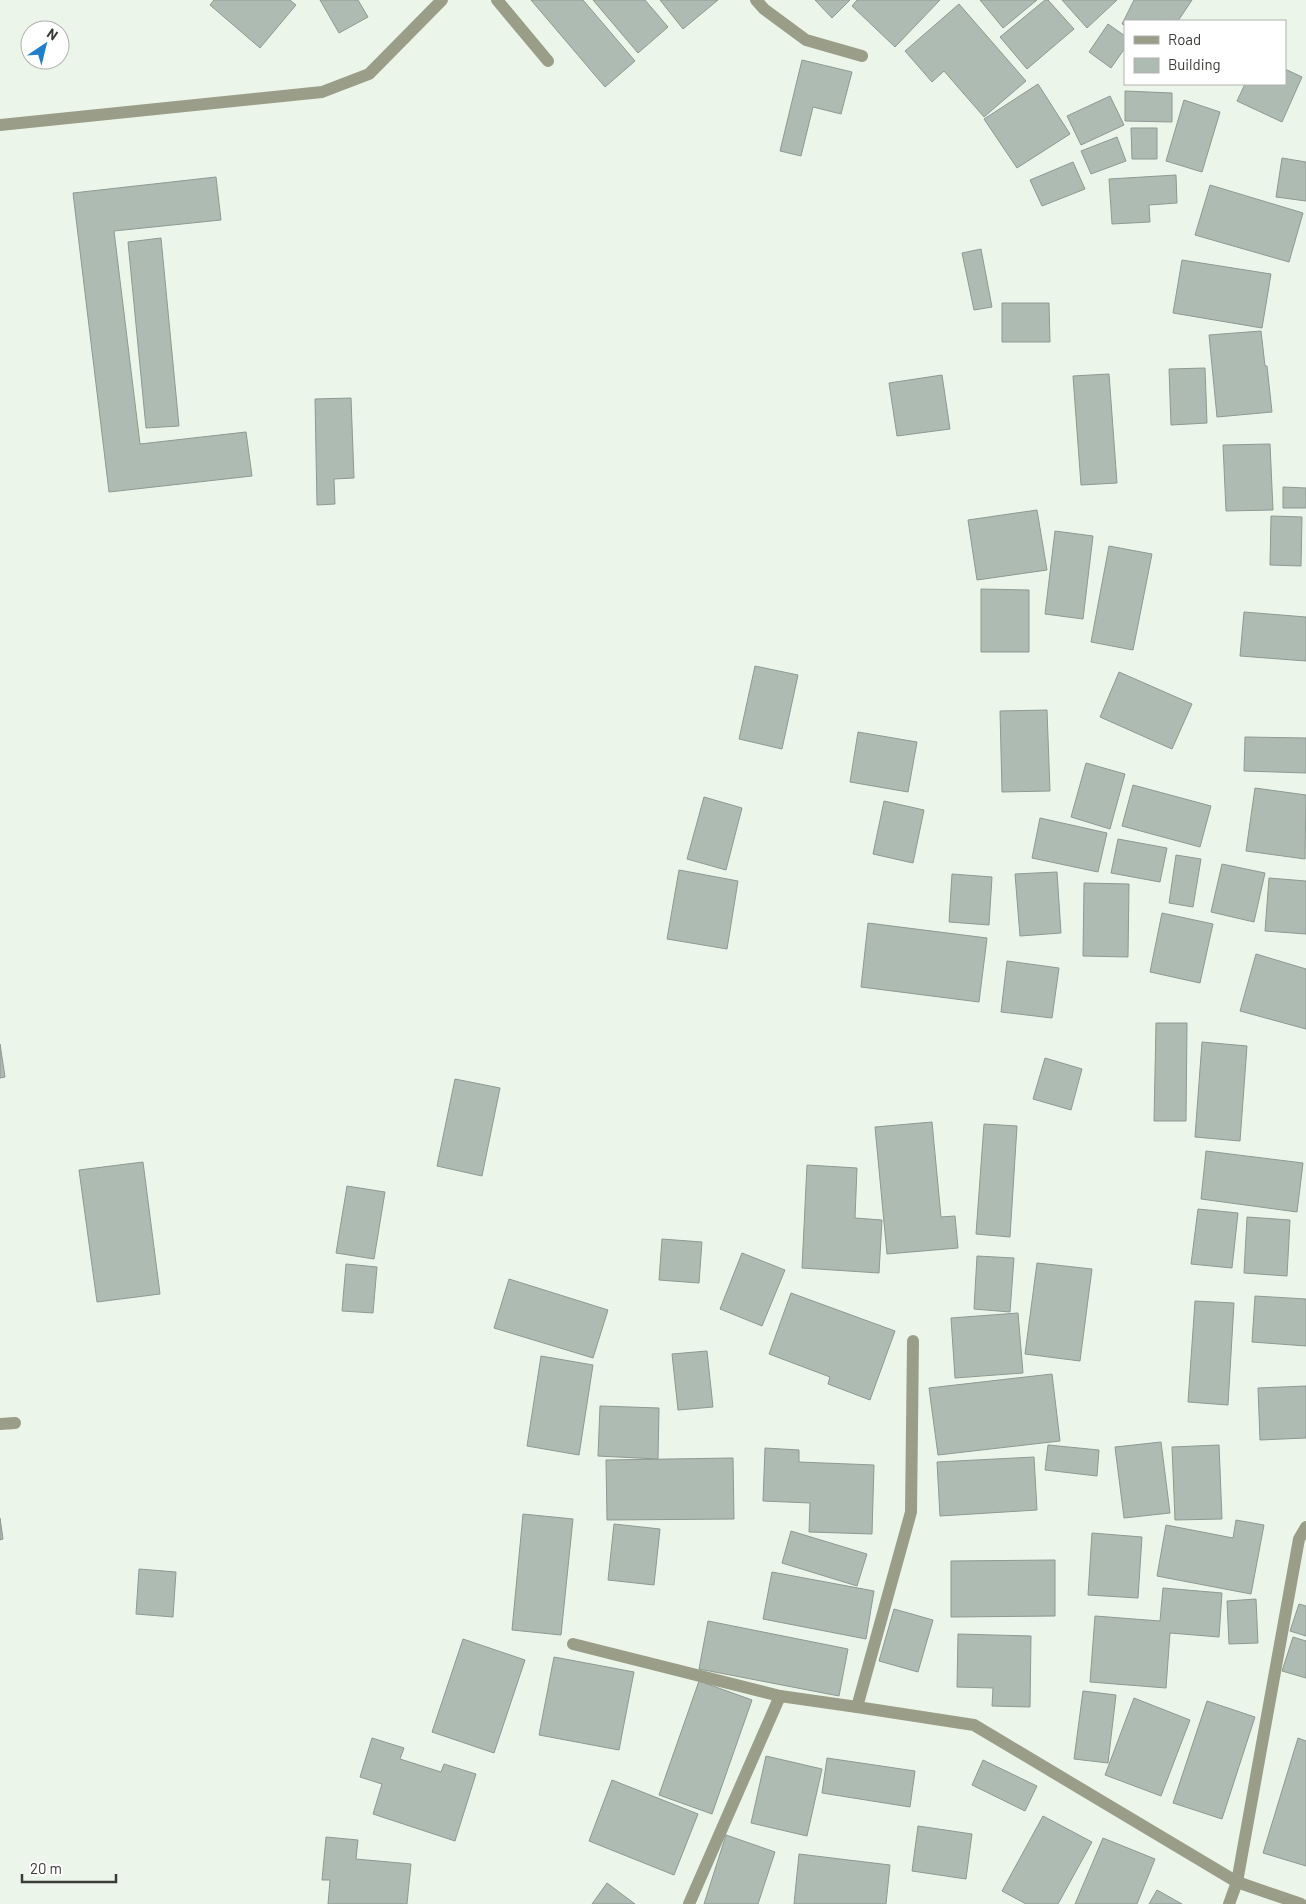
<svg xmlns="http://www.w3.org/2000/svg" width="1306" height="1904" font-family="Barlow,sans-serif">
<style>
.building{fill:#aebbb3;stroke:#8d9992}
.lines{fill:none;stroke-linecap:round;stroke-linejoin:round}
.minor{stroke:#9a9d88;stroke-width:12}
</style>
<rect width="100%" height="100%" fill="#ecf5e9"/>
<!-- building -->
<g class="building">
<polygon points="214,0 290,0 296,5 260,48 210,5"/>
<polygon points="320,0 358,0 368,17 339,33"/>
<polygon points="531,0 583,0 635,61 605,87"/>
<polygon points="593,0 645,0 668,27 638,53"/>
<polygon points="660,0 718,0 683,29"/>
<polygon points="815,0 850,0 832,18"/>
<polygon points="857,0 940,0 895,47 852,6"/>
<polygon points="980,0 1037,0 1003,28"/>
<polygon points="1045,0 1048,0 1074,29 1027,69 1000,37"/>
<polygon points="1062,0 1117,0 1087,28"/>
<polygon points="1134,0 1192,0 1178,21 1125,21 1125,25 1122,24"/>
<polygon points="959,4 1026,81 984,117 944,71 932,82 905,51"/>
<polygon points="1108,24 1125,36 1125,48 1111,68 1089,52"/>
<polygon points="802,60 852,72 841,114 813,107 801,156 780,151"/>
<polygon points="1285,69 1302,77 1282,122 1237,101 1245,84 1285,84"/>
<polygon points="1038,84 1070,134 1017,168 984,119"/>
<polygon points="1125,91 1172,93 1172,122 1125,121"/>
<polygon points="1110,96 1124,125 1081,145 1067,116"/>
<polygon points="1184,100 1220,112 1202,172 1166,161"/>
<polygon points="1131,128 1157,128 1157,159 1132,159"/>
<polygon points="1117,137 1126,161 1091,174 1081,151"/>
<polygon points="1282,158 1306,162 1306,201 1276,197"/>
<polygon points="1073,162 1085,189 1042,206 1030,180"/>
<polygon points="1176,175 1177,203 1149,205 1150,222 1112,224 1109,179"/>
<polygon points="216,177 221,220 114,231 140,444 246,432 252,476 109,492 73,193"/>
<polygon points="1210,185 1303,213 1289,262 1195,235"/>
<polygon points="161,238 179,426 146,428 128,242"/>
<polygon points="981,249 992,307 974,310 962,253"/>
<polygon points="1182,260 1271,274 1262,328 1173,313"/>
<polygon points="1002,303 1049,303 1050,342 1002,342"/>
<polygon points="1261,331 1265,366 1267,366 1272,412 1217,417 1209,335"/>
<polygon points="1205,368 1207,423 1171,425 1169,369"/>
<polygon points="1109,374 1117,483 1081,485 1073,376"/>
<polygon points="942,375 950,429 897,436 889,383"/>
<polygon points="351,398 354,478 334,479 335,504 317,505 315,399"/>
<polygon points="1270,444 1273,510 1226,511 1223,445"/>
<polygon points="1283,487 1306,488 1306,508 1283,508"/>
<polygon points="1037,510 1047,570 977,580 968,520"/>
<polygon points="1271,516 1302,517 1301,566 1270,565"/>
<polygon points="1055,531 1093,536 1083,619 1045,614"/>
<polygon points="1109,546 1152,554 1133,650 1091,642"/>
<polygon points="981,589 1029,590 1029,652 981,652"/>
<polygon points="1244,612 1306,617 1306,661 1240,656"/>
<polygon points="755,666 798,675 782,749 739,739"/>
<polygon points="1119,672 1192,704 1172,749 1100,717"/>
<polygon points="1047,710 1050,791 1002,792 1000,711"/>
<polygon points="858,732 917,742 908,792 850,782"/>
<polygon points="1245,737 1306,738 1306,773 1244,771"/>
<polygon points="1086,763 1125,774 1110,829 1071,817"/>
<polygon points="1133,785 1211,806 1200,847 1122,826"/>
<polygon points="1255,788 1306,795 1305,859 1246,851"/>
<polygon points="704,797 742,808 726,870 687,859"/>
<polygon points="884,801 924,810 913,863 873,854"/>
<polygon points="1040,818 1107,833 1098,872 1032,858"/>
<polygon points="1118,839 1167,848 1160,882 1111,873"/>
<polygon points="1176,855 1201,859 1193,907 1169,903"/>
<polygon points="1222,864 1265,873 1254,922 1211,912"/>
<polygon points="679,870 738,881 727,949 667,939"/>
<polygon points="1057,872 1061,933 1020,936 1015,874"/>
<polygon points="952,874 992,877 989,925 949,922"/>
<polygon points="1269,878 1306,881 1306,934 1265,931"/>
<polygon points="1084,883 1129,884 1128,957 1083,956"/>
<polygon points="1162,913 1213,924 1200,983 1150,972"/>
<polygon points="868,923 987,938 979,1002 861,987"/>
<polygon points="1256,954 1306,969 1306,1029 1240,1011"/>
<polygon points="1007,961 1059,968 1052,1018 1001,1012"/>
<polygon points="1156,1023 1187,1023 1186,1121 1154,1121"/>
<polygon points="1202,1042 1247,1046 1240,1141 1195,1137"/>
<polygon points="0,1044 5,1077 0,1078"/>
<polygon points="1045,1058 1082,1069 1071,1110 1033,1099"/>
<polygon points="455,1079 500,1088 482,1176 437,1166"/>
<polygon points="932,1122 941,1217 955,1216 958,1248 887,1254 875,1127"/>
<polygon points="984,1124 1017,1126 1010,1237 976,1234"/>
<polygon points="1206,1151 1303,1163 1297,1212 1201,1199"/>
<polygon points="143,1162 160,1294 97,1302 79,1170"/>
<polygon points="807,1165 857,1168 855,1218 882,1220 879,1273 802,1268"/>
<polygon points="347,1186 385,1192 374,1259 336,1253"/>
<polygon points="1198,1209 1238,1213 1232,1268 1191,1264"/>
<polygon points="1247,1217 1290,1220 1287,1276 1244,1273"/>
<polygon points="662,1239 702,1242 699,1283 659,1280"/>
<polygon points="742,1253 785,1270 762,1326 720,1309"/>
<polygon points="977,1256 1014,1258 1010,1312 974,1309"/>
<polygon points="1037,1263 1092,1269 1080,1361 1025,1354"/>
<polygon points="346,1264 377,1267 373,1313 342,1311"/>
<polygon points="509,1279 608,1310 593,1358 494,1328"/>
<polygon points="791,1293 895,1331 870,1400 828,1384 830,1377 769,1354"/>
<polygon points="1255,1296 1306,1299 1306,1346 1252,1342"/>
<polygon points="1195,1301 1234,1303 1228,1405 1188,1402"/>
<polygon points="1018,1313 1023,1373 955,1378 951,1318"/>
<polygon points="707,1351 713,1407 678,1410 672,1354"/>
<polygon points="541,1356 593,1365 579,1455 527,1446"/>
<polygon points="1052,1374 1060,1441 938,1455 929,1388"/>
<polygon points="1306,1386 1306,1438 1260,1440 1258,1388"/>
<polygon points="600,1406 659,1408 658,1459 598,1456"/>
<polygon points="1161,1442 1170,1513 1124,1518 1115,1447"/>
<polygon points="1048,1445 1099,1450 1097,1476 1045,1470"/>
<polygon points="1219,1445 1222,1519 1175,1520 1172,1447"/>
<polygon points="765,1448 799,1450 799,1462 874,1465 872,1534 809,1532 810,1503 763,1501"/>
<polygon points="1034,1457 1037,1510 940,1516 937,1462"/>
<polygon points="733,1458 734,1519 607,1520 606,1460"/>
<polygon points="523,1514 573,1519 561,1635 512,1630"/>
<polygon points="0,1518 3,1539 0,1540"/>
<polygon points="1236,1520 1264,1525 1251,1594 1157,1576 1166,1525 1233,1538"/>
<polygon points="614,1524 660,1529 654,1585 608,1580"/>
<polygon points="791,1531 867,1554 857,1586 782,1563"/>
<polygon points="1092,1533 1142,1537 1138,1598 1088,1595"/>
<polygon points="1055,1560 1055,1616 951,1617 951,1561"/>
<polygon points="139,1569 176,1572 173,1617 136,1614"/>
<polygon points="772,1572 874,1591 866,1639 763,1619"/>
<polygon points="1163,1588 1222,1593 1219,1637 1170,1633 1166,1688 1090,1682 1095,1616 1160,1621"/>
<polygon points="1256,1599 1258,1643 1229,1644 1227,1601"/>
<polygon points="1299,1604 1306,1606 1306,1636 1290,1631"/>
<polygon points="894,1609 933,1620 918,1672 879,1661"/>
<polygon points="708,1621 848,1649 839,1696 699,1669"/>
<polygon points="958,1634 1031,1636 1030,1707 992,1706 993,1688 957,1687"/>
<polygon points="1293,1637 1306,1641 1306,1678 1282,1671"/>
<polygon points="463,1639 525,1660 494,1753 432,1732"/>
<polygon points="554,1657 634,1672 619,1750 539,1735"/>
<polygon points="699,1681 752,1700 712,1814 659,1795"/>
<polygon points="1083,1691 1116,1695 1108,1763 1074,1759"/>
<polygon points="1134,1698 1190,1720 1161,1796 1105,1775"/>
<polygon points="1207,1701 1255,1717 1222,1819 1173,1803"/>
<polygon points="372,1738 404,1748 400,1759 441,1772 444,1764 476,1774 455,1841 373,1814 382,1784 360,1777"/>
<polygon points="1298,1738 1306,1741 1306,1866 1263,1853"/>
<polygon points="766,1756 822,1769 807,1836 751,1823"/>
<polygon points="827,1758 915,1771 910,1807 822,1793"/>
<polygon points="983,1760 1037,1786 1025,1811 972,1785"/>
<polygon points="612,1780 698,1814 674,1875 589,1841"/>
<polygon points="1043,1816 1092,1842 1058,1904 1026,1904 1002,1891"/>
<polygon points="918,1826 972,1834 966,1879 912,1871"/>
<polygon points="726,1835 775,1852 758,1904 704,1904"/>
<polygon points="326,1837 358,1840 356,1859 411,1864 407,1904 328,1904 330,1880 322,1880"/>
<polygon points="1103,1838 1155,1859 1137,1904 1075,1904"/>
<polygon points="799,1854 890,1865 886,1904 794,1904"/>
<polygon points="607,1883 635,1904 592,1904"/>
<polygon points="1157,1890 1182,1904 1149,1904"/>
</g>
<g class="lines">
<!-- minor -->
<g class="minor">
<polyline points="497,0 548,61"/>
<polyline points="756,0 764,9 806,40 862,56"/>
<polyline points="0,125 322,92 369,74 442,0"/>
<polyline points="913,1341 911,1512 857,1707 974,1725 1237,1882 1301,1904"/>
<polyline points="0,1424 15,1423"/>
<polyline points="573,1644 780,1696 857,1707"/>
<polyline points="689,1904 780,1696"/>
<polyline points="1229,1904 1237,1882 1299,1539 1306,1527"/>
</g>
</g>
<!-- legend -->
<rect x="1124" y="20" width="162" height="65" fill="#ffffff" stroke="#b0b1af"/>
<rect x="1134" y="36" width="25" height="8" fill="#9a9d88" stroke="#b0b1af"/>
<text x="1168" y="45" font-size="15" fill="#393c37">Road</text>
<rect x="1134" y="58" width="25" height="15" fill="#aebbb3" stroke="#b0b1af"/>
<text x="1168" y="70" font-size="15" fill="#393c37">Building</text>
<!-- north arrow -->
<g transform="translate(45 45) rotate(35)"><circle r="24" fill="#ffffff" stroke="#b0b1af"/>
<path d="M0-4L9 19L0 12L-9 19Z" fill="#1e7fcb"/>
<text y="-8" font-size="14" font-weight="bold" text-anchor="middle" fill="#393c37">N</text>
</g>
<!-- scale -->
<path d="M22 1874v8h94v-8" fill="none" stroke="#393c37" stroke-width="2.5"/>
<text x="30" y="1874" font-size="15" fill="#393c37" stroke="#ffffff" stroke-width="4" paint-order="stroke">20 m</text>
</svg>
